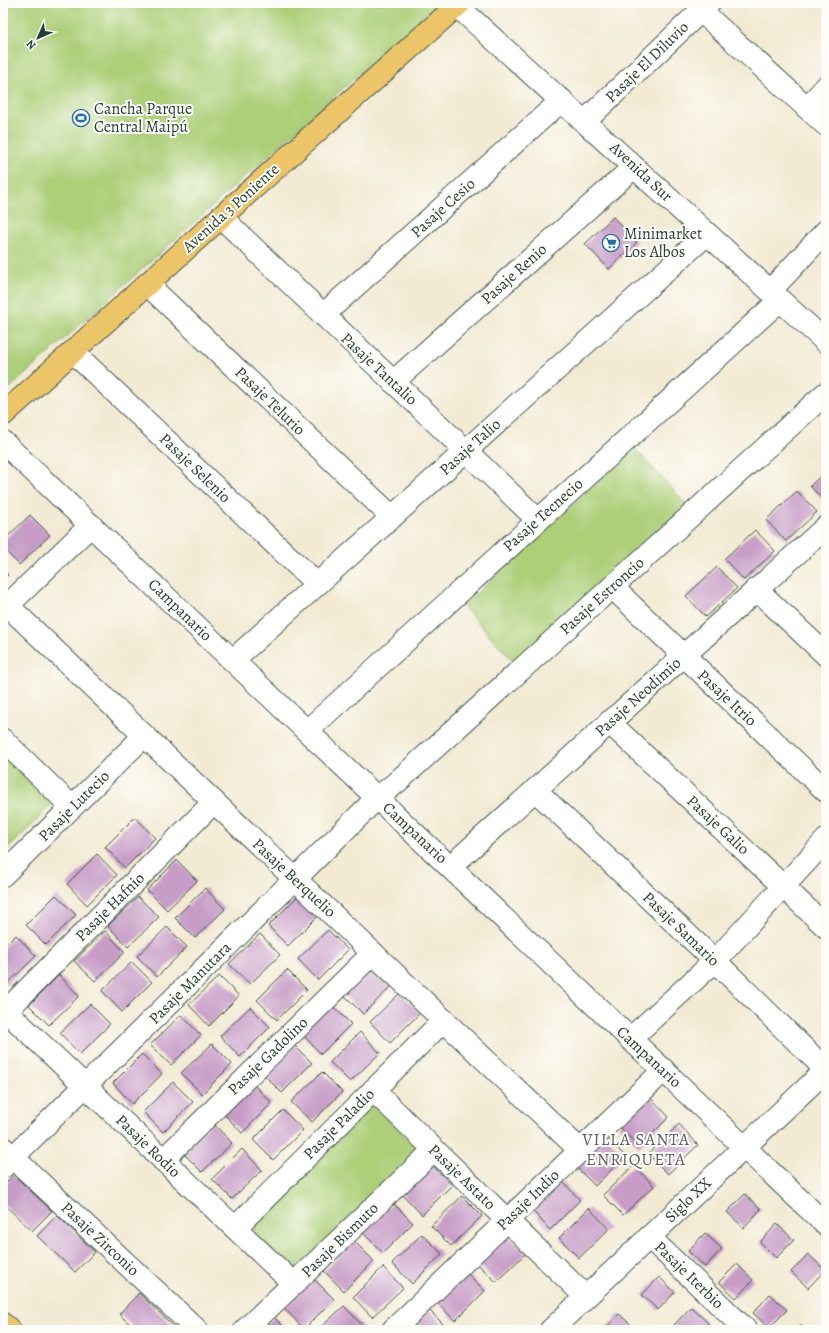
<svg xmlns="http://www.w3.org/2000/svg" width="829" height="1333" font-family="Alegreya,serif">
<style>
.green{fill:#accf78;stroke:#668656}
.building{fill:#c79dc7}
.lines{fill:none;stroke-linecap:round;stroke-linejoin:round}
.minor-casing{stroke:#3f574c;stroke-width:24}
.major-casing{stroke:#3f574c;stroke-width:24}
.minor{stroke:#fff;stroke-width:22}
.major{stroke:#edc569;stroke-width:22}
.labels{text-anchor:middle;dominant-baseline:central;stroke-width:4;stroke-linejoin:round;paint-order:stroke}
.street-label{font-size:16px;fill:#1f3d34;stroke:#fdfcf7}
.poi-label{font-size:16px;fill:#1f3d34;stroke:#fdfcf7;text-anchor:start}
.neighbourhood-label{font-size:17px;letter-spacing:1px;fill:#5a5f67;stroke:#fdfcf7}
</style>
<rect width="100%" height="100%" fill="#fdfcf7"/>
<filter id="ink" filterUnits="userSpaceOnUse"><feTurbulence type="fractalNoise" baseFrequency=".025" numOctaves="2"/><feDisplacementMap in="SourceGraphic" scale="8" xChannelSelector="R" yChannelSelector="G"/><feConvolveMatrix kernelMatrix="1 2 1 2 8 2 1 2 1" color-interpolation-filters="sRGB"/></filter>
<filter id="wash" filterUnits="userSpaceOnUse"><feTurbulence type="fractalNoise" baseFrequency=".012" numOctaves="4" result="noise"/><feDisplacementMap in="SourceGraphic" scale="16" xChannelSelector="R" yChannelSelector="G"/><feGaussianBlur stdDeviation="0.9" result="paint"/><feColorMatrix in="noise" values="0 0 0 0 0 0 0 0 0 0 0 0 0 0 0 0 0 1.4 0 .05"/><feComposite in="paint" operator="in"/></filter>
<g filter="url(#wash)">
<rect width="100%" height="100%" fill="#f2ead3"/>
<!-- green -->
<g class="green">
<polygon points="3,3 438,3 3,394"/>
<polygon points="634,448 687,505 515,663 463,606"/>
<polygon points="3,753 53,803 3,854"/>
<polygon points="371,1102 418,1149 294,1272 248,1226"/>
</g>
<g id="blocks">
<!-- building -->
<g class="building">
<polygon points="613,217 637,242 609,269 585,244"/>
<polygon points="826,471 826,503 810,486"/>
<polygon points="797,491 817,512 786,541 766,520"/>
<polygon points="30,515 50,535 19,565 3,548 3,541"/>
<polygon points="755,530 775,551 744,580 724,559"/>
<polygon points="717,567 737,588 706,617 686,596"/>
<polygon points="3,570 8,575 3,580"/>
<polygon points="135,817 155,838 125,868 105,847"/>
<polygon points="97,854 117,875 87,905 67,884"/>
<polygon points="177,860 197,881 167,910 147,890"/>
<polygon points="205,888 225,909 195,938 175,918"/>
<polygon points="56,895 76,915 46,945 26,925"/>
<polygon points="298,896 318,916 288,946 268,926"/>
<polygon points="138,897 159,917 128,947 108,926"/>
<polygon points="167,927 187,947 157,977 137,956"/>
<polygon points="328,930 348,950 318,980 298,959"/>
<polygon points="105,931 125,952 95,981 74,961"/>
<polygon points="260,934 280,955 250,984 229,964"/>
<polygon points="16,935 36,956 6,985 3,983 3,948"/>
<polygon points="132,962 152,982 122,1012 102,991"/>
<polygon points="374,964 394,984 363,1014 343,994"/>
<polygon points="287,970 307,990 277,1020 257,1000"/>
<polygon points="59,975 79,996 49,1025 29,1005"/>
<polygon points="219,976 239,996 209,1026 189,1005"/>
<polygon points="400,993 420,1013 390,1043 370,1022"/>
<polygon points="90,1004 110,1024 80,1054 60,1033"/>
<polygon points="331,1004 351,1024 321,1054 301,1033"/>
<polygon points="250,1007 270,1027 240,1057 220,1036"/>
<polygon points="181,1015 201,1035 171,1065 150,1045"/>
<polygon points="360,1032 380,1053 350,1082 330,1062"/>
<polygon points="292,1043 312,1063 282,1093 261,1072"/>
<polygon points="212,1044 232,1064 202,1094 181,1073"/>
<polygon points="142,1054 162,1074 132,1104 113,1083"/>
<polygon points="322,1072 342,1092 312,1122 291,1102"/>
<polygon points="173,1082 193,1102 163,1132 143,1112"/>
<polygon points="252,1083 272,1103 242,1133 222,1112"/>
<polygon points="649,1096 669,1117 639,1147 619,1126"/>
<polygon points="283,1110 303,1130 273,1160 253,1140"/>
<polygon points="212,1122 232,1143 202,1172 182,1152"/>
<polygon points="679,1124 698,1145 668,1174 648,1154"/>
<polygon points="605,1136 625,1156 595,1186 575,1166"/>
<polygon points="242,1149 262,1170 232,1199 212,1179"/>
<polygon points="432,1165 452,1185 422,1215 402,1194"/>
<polygon points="634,1165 654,1186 623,1215 603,1195"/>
<polygon points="14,1175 52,1211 32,1231 3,1203 3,1186"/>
<polygon points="561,1180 580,1200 550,1230 531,1209"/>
<polygon points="745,1194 761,1209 744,1228 727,1212"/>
<polygon points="462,1196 482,1216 451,1246 431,1226"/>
<polygon points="393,1203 413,1223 383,1253 363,1233"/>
<polygon points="589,1208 609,1229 579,1258 559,1238"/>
<polygon points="57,1215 95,1252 75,1272 37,1236"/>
<polygon points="777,1224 794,1240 776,1258 760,1242"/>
<polygon points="506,1232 526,1253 496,1282 476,1262"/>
<polygon points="705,1233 722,1249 705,1267 688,1251"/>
<polygon points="422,1234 442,1254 412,1284 392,1263"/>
<polygon points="354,1241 374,1261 344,1291 324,1271"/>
<polygon points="808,1254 825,1270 808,1288 791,1272"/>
<polygon points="737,1264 753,1280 736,1298 719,1282"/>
<polygon points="383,1267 403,1288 372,1317 353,1297"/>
<polygon points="465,1271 485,1291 455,1321 435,1300"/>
<polygon points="659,1277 675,1292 658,1310 642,1295"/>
<polygon points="314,1279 334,1299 304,1329 284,1308"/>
<polygon points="139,1293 176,1329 176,1330 136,1330 119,1314"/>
<polygon points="770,1294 787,1310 769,1328 753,1313"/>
<polygon points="344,1306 363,1326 359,1330 318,1330"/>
<polygon points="426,1307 446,1327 444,1330 403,1330"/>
<polygon points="691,1307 708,1323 701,1330 679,1330 674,1325"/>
<polygon points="619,1314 628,1322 636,1330 604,1330"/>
<polygon points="274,1317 287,1330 261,1330"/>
<polygon points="801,1325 806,1330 796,1330"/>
</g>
</g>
</g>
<g filter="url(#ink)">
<use href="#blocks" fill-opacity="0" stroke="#3f574c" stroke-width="1"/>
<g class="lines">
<defs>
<g id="minor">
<polyline points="454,3 826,342"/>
<polyline points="701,11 826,125"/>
<polyline points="807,108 826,87"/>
<polyline points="585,121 709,3"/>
<polyline points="221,217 538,520"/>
<polyline points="147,284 392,517"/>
<polyline points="770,291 826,231"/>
<polyline points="323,315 562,100"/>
<polyline points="73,352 317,584"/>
<polyline points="393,382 634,167"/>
<polyline points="3,442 826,1225"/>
<polyline points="612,587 826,791"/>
<polyline points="756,589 826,655"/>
<polyline points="8,606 581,1151"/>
<polyline points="3,610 91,525"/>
<polyline points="233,660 707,234"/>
<polyline points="609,722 826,927"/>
<polyline points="307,731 780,300"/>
<polyline points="3,740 72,807"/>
<polyline points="535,790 715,961 826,1070"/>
<polyline points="450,867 826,527"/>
<polyline points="3,875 144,736"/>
<polyline points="3,1008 294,1284"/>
<polyline points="6,1011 214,802"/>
<polyline points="630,1039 715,961 826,840"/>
<polyline points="373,1090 586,1297"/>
<polyline points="3,1148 197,1330"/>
<polyline points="163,1160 373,953"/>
<polyline points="3,1167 377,798 397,782 826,393"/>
<polyline points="235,1228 444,1020"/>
<polyline points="649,1237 746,1330"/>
<polyline points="245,1330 434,1150"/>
<polyline points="393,1330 664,1070"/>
<polyline points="551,1330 826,1070"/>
</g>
<g id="major">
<polyline points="3,415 221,217 460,3"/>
<polyline points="3,1324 10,1330"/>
</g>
</defs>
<!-- minor casing -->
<use href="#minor" class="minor-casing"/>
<!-- major casing -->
<use href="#major" class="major-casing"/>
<!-- minor -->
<use href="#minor" class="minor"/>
<!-- major -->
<use href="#major" class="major"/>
</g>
</g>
<!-- icons -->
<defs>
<symbol id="stadium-ring" viewBox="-11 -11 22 22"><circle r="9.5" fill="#fdfcf7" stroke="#1f6fb2" stroke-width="1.5"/><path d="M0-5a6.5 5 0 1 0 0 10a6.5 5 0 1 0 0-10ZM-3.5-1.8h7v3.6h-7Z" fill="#1f6fb2"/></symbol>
<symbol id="supermarket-ring" viewBox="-11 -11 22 22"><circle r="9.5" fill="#fdfcf7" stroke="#1f6fb2" stroke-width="1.5"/><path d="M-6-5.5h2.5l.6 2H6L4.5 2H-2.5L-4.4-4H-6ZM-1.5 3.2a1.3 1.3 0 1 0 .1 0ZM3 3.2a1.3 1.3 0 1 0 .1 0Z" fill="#1f6fb2"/></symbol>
</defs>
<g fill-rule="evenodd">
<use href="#stadium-ring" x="71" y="108" width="20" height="20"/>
<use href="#supermarket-ring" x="601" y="233" width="20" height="20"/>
</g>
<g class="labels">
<!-- street labels -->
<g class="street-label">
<text transform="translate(647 62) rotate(-44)">Pasaje El Diluvio</text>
<text transform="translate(641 172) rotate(43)">Avenida Sur</text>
<text transform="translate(231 208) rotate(-42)">Avenida 3 Poniente</text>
<text transform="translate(443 208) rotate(-42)">Pasaje Cesio</text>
<text transform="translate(514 274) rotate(-42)">Pasaje Renio</text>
<text transform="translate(379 369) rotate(43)">Pasaje Tantalio</text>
<text transform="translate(270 401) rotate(44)">Pasaje Telurio</text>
<text transform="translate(470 447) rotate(-42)">Pasaje Talio</text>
<text transform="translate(195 468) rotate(44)">Pasaje Selenio</text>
<text transform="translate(543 515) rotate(-42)">Pasaje Tecnecio</text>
<text transform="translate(602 596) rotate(-42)">Pasaje Estroncio</text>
<text transform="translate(180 610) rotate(44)">Campanario</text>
<text transform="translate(638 697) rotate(-42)">Pasaje Neodimio</text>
<text transform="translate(727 698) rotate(43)">Pasaje Itrio</text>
<text transform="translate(74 806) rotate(-45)">Pasaje Lutecio</text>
<text transform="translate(718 825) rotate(43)">Pasaje Galio</text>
<text transform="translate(415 833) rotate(43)">Campanario</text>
<text transform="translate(294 878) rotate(43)">Pasaje Berquelio</text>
<text transform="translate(110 907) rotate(-45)">Pasaje Hafnio</text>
<text transform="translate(681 929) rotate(44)">Pasaje Samario</text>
<text transform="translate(190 983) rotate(-45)">Pasaje Manutara</text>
<text transform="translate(268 1056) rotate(-44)">Pasaje Gadolino</text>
<text transform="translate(649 1057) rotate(43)">Campanario</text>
<text transform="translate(339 1124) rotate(-45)">Pasaje Paladio</text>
<text transform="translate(148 1146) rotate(44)">Pasaje Rodio</text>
<text transform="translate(462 1177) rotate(44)">Pasaje Astato</text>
<text transform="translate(528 1200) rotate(-44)">Pasaje Indio</text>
<text transform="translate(688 1200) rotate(-44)">Siglo XX</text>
<text transform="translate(100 1239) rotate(43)">Pasaje Zirconio</text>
<text transform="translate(340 1240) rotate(-44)">Pasaje Bismuto</text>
<text transform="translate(689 1275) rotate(44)">Pasaje Iterbio</text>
</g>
<!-- poi labels -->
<g class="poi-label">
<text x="94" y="109">Cancha Parque<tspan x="94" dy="18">Central Maipú</tspan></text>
<text x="624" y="234">Minimarket<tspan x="624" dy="18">Los Albos</tspan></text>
</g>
<!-- neighbourhood labels -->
<g class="neighbourhood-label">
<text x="636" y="1139">VILLA SANTA<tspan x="636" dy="20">ENRIQUETA</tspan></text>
</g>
</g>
<!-- margin -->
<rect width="829" height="1333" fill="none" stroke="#fdfcf7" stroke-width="16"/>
<!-- north arrow -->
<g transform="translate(38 38) rotate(225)" stroke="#fdfcf7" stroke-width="3" paint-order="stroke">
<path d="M0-3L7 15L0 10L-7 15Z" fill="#1f3d34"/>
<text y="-6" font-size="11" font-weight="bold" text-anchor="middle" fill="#1f3d34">N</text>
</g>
</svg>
